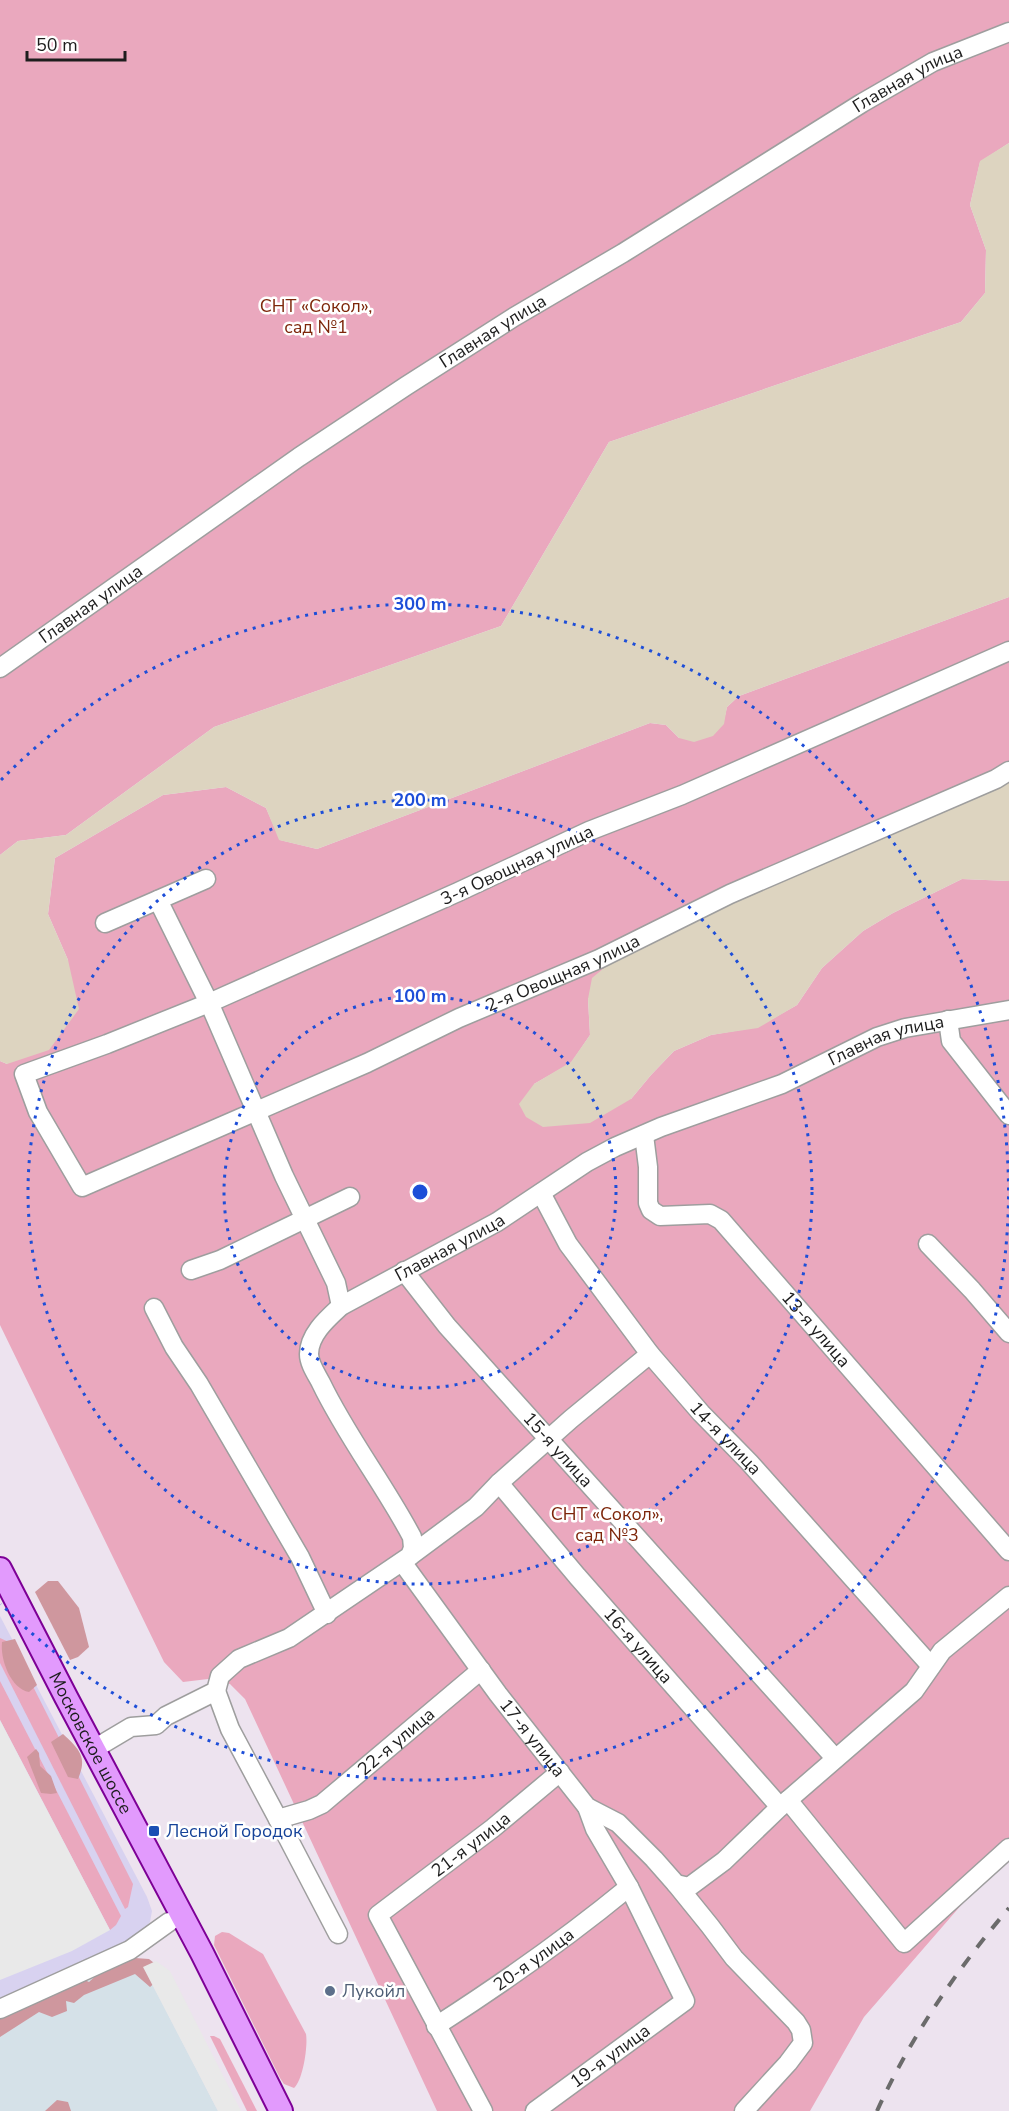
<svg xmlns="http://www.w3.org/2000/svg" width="1009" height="2111" font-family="'Nunito Sans',sans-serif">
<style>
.commercial{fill:#d8d2f0}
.industrial{fill:#d5e1e8}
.grass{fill:#eaa8be}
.forest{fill:#cf979e}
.wetland{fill:#ddd4c0}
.parking{fill:#e9e9e9}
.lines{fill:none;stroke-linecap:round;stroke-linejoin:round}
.minor-casing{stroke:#9e9e9e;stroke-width:21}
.major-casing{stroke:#7d0096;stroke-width:26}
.minor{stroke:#fff;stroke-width:18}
.major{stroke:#e29afd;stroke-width:22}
.rail{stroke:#6b6b6b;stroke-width:4;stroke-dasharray:12 12;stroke-linecap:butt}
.ring{fill:none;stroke:#1d4ed8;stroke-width:3;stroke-dasharray:3 6}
.transit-dot{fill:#1a4fb4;stroke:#fff;stroke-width:2}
.service-dot{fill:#5c6f8a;stroke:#fff;stroke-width:2}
.labels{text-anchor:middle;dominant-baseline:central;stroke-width:5;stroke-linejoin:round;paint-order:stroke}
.street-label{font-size:18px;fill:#1d1d1d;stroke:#fff}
.park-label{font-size:18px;fill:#7d260a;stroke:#fff}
.transit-label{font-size:18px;fill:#164399;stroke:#fff;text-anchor:start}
.service-label{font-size:18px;fill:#4e5e75;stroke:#fff;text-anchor:start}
.centre{fill:#1d4ed8;stroke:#fff;stroke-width:3}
.ring-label{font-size:18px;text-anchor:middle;font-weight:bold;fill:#1d4ed8;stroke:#fff;stroke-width:5;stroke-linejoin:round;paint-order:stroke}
</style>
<rect width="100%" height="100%" fill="#ede3ef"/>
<!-- commercial -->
<polygon class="commercial" points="0,1616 147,1897 152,1911 150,1922 142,1933 130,1943 0,2000"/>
<!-- industrial -->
<polygon class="industrial" points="132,1959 141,1962 218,2111 0,2111 0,2021"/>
<!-- grass -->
<g class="grass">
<polygon points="0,0 1009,0 1009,143 980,162 970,205 986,250 985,293 961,322 609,442 501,626 214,727 66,835 18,841 0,855"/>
<polygon points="1009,597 1009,776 1000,788 645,934 588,999 590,1035 571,1063 534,1084 631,1099 651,1075 674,1051 711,1035 758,1027 797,1005 822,968 863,931 893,913 962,879 1009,881 1009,1850 864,2017 810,2111 437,2111 245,1699 230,1684 208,1679 183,1682 164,1662 0,1325 0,1061 7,1064 68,960 48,914 55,858 163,795 226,787 266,808 280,840 317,849 650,723 666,725 679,738 723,724 727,707 739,696"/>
<polygon points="0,1638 11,1643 133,1884 128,1907 125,1909 0,1663"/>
<polygon points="0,1681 121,1916 116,1925 110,1930 0,1720"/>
<path d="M222,1932L229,1933L263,1954L306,2034C308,2046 303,2080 294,2088L284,2084L280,2078L214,1945L215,1936Z"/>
<polygon points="210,2036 214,2036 220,2039 257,2111 247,2111"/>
</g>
<!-- forest -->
<g class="forest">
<polygon points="48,1581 58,1581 79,1608 89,1647 78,1657 70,1660 35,1592"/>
<path d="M15,1639L37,1685L29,1692C11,1689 0,1660 2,1642Z"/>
<path d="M63,1734C79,1749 88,1757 78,1779L68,1777L51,1742Z"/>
<polygon points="36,1749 39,1753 40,1766 51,1776 57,1793 51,1794 41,1793 27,1757"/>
<polygon points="135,1958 149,1959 163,1970 163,1976 150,1987 135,1974 84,1995 74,2003 66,2001 67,2011 52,2017 39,2012 0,2037 0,2013 74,1975 89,1982 101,1971"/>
<polygon points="57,2100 68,2102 71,2111 45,2111"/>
</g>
<!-- wetland -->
<g class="wetland">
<polygon points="1009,143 1009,597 739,696 727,707 724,724 713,736 694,742 679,738 666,725 650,723 317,849 279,840 266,808 226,787 163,795 55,858 48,914 68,960 79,1009 49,1050 7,1064 0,1061 0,855 18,841 66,835 214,727 501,626 609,442 961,322 985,293 986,250 970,205 980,161"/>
<polygon points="1009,776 1009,881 962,879 893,913 863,931 822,968 797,1005 758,1028 711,1035 674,1051 651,1075 631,1099 590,1123 543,1127 526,1117 519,1104 534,1084 571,1062 590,1035 588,999 592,978 645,934 1000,788"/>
</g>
<!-- parking -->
<g class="parking">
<polygon points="0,1720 110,1930 72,1951 0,1980"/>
<polygon points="156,1961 170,1971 241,2111 218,2111 143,1967"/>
</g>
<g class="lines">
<defs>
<g id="minor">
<path id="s1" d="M1009,651L682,795L589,831L458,892L209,1003L107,1044L24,1074L38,1112L82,1187L367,1063L459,1018L599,959L730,894L996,779L1009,771"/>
<path id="s2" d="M0,668L299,457L406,386L514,317L623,253L862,103L933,62L1009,32"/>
<polyline points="158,900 211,1007 284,1176 336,1283 341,1306"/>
<polyline points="105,923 206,879"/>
<polyline points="948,1020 951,1041 1009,1115"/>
<path id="s3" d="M644,1135L648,1167V1203L651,1210L660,1216L710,1214L721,1220L1009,1551"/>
<path id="s4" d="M541,1193L568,1244L650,1354L701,1413L749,1462L931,1666"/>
<polyline points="928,1244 972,1290 1009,1333"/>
<polyline points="191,1270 220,1260 350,1197"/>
<path id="s5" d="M404,1271L447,1326L835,1758"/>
<polyline points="154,1308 174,1347 199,1384 300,1557 327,1614"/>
<path id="s6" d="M499,1483L577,1576L780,1807"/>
<polyline points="410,1556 476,1507 499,1483 571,1419 650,1354"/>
<path id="s7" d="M402,1562L498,1694L587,1807L618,1823L654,1859L676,1884L689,1887L724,1861L780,1807L914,1691L942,1651L1009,1596"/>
<path id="s8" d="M216,1691L230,1729L278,1819L309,1810L322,1804L481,1670"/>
<path id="s9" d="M94,1749L131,1727L156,1725L166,1716L216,1691L220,1676L239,1659L289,1638L410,1556L413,1548L412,1537C384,1484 347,1437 321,1383C317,1375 309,1364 309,1354C309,1334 328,1318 341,1306L497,1222L587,1162L615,1147L661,1127L782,1084L877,1037L905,1028L1009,1010"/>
<polyline points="788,1800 904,1943 1009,1848"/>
<polyline points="278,1819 338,1934"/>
<polyline points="676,1884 710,1926 734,1958 796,2022 801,2030 803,2043 788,2063 744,2111"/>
<polyline points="0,2009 130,1950 169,1922"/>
<path id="s10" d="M436,2026C503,1983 567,1938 629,1887"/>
<path id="s11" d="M483,2111L378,1915L493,1828L560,1772"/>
<path id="s12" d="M535,2111L685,2001L629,1887L595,1829L587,1807"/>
</g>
<g id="major">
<path id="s13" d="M0,1569L66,1697L202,1953L281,2111"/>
</g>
</defs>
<!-- minor casing -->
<use href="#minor" class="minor-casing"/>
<!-- major casing -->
<use href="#major" class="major-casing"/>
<!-- minor -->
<use href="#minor" class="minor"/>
<!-- major -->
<use href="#major" class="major"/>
<!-- rail -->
<path class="rail" d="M877,2111C910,2038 957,1969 1009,1908"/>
</g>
<!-- distance rings -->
<g class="ring">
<circle cx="420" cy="1192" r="196"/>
<circle cx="420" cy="1192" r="392"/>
<path d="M1 780A588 588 0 1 1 1 1604"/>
</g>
<!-- markers -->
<rect class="transit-dot" x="148" y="1825" width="12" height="12" rx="3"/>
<circle class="service-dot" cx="330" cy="1991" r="6"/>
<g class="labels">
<!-- street labels -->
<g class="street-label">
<text stroke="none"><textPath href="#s2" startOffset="1083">Главная улица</textPath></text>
<text stroke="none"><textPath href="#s2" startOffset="597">Главная улица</textPath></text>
<text stroke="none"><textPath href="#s2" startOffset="111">Главная улица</textPath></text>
<text transform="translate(517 865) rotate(-25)">3-я Овощная улица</text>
<text stroke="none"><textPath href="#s1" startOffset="1726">2-я Овощная улица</textPath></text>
<text stroke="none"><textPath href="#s9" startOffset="1278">Главная улица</textPath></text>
<text stroke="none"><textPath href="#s9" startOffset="792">Главная улица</textPath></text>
<text stroke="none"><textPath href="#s3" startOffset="294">13-я улица</textPath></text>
<text stroke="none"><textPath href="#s4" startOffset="308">14-я улица</textPath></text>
<text stroke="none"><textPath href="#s5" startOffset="236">15-я улица</textPath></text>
<text stroke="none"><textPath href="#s6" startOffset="214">16-я улица</textPath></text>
<text stroke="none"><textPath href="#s7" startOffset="219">17-я улица</textPath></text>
<text stroke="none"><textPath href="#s8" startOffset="286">22-я улица</textPath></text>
<text stroke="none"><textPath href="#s13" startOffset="196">Московское шоссе</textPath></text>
<text stroke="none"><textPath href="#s11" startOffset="339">21-я улица</textPath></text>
<text stroke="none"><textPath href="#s10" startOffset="118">20-я улица</textPath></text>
<text stroke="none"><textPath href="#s12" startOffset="93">19-я улица</textPath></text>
</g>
<!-- park labels -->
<g class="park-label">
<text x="316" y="306">СНТ «Сокол»,<tspan x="316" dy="21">сад №1</tspan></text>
<text x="607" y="1514">СНТ «Сокол»,<tspan x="607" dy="21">сад №3</tspan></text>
</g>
<!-- transit labels -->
<g class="transit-label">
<text x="166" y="1831">Лесной Городок</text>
</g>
<!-- service labels -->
<g class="service-label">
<text x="342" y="1991">Лукойл</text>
</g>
</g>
<circle cx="420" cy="1192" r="9" class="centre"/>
<g class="ring-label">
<text x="420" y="610">300 m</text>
<text x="420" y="806">200 m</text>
<text x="420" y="1002">100 m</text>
</g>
<!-- scale -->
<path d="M27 51v9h98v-9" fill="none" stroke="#1d1d1d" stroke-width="3"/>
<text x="36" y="51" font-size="18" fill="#1d1d1d" stroke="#ffffff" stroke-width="4.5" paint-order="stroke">50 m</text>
</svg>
